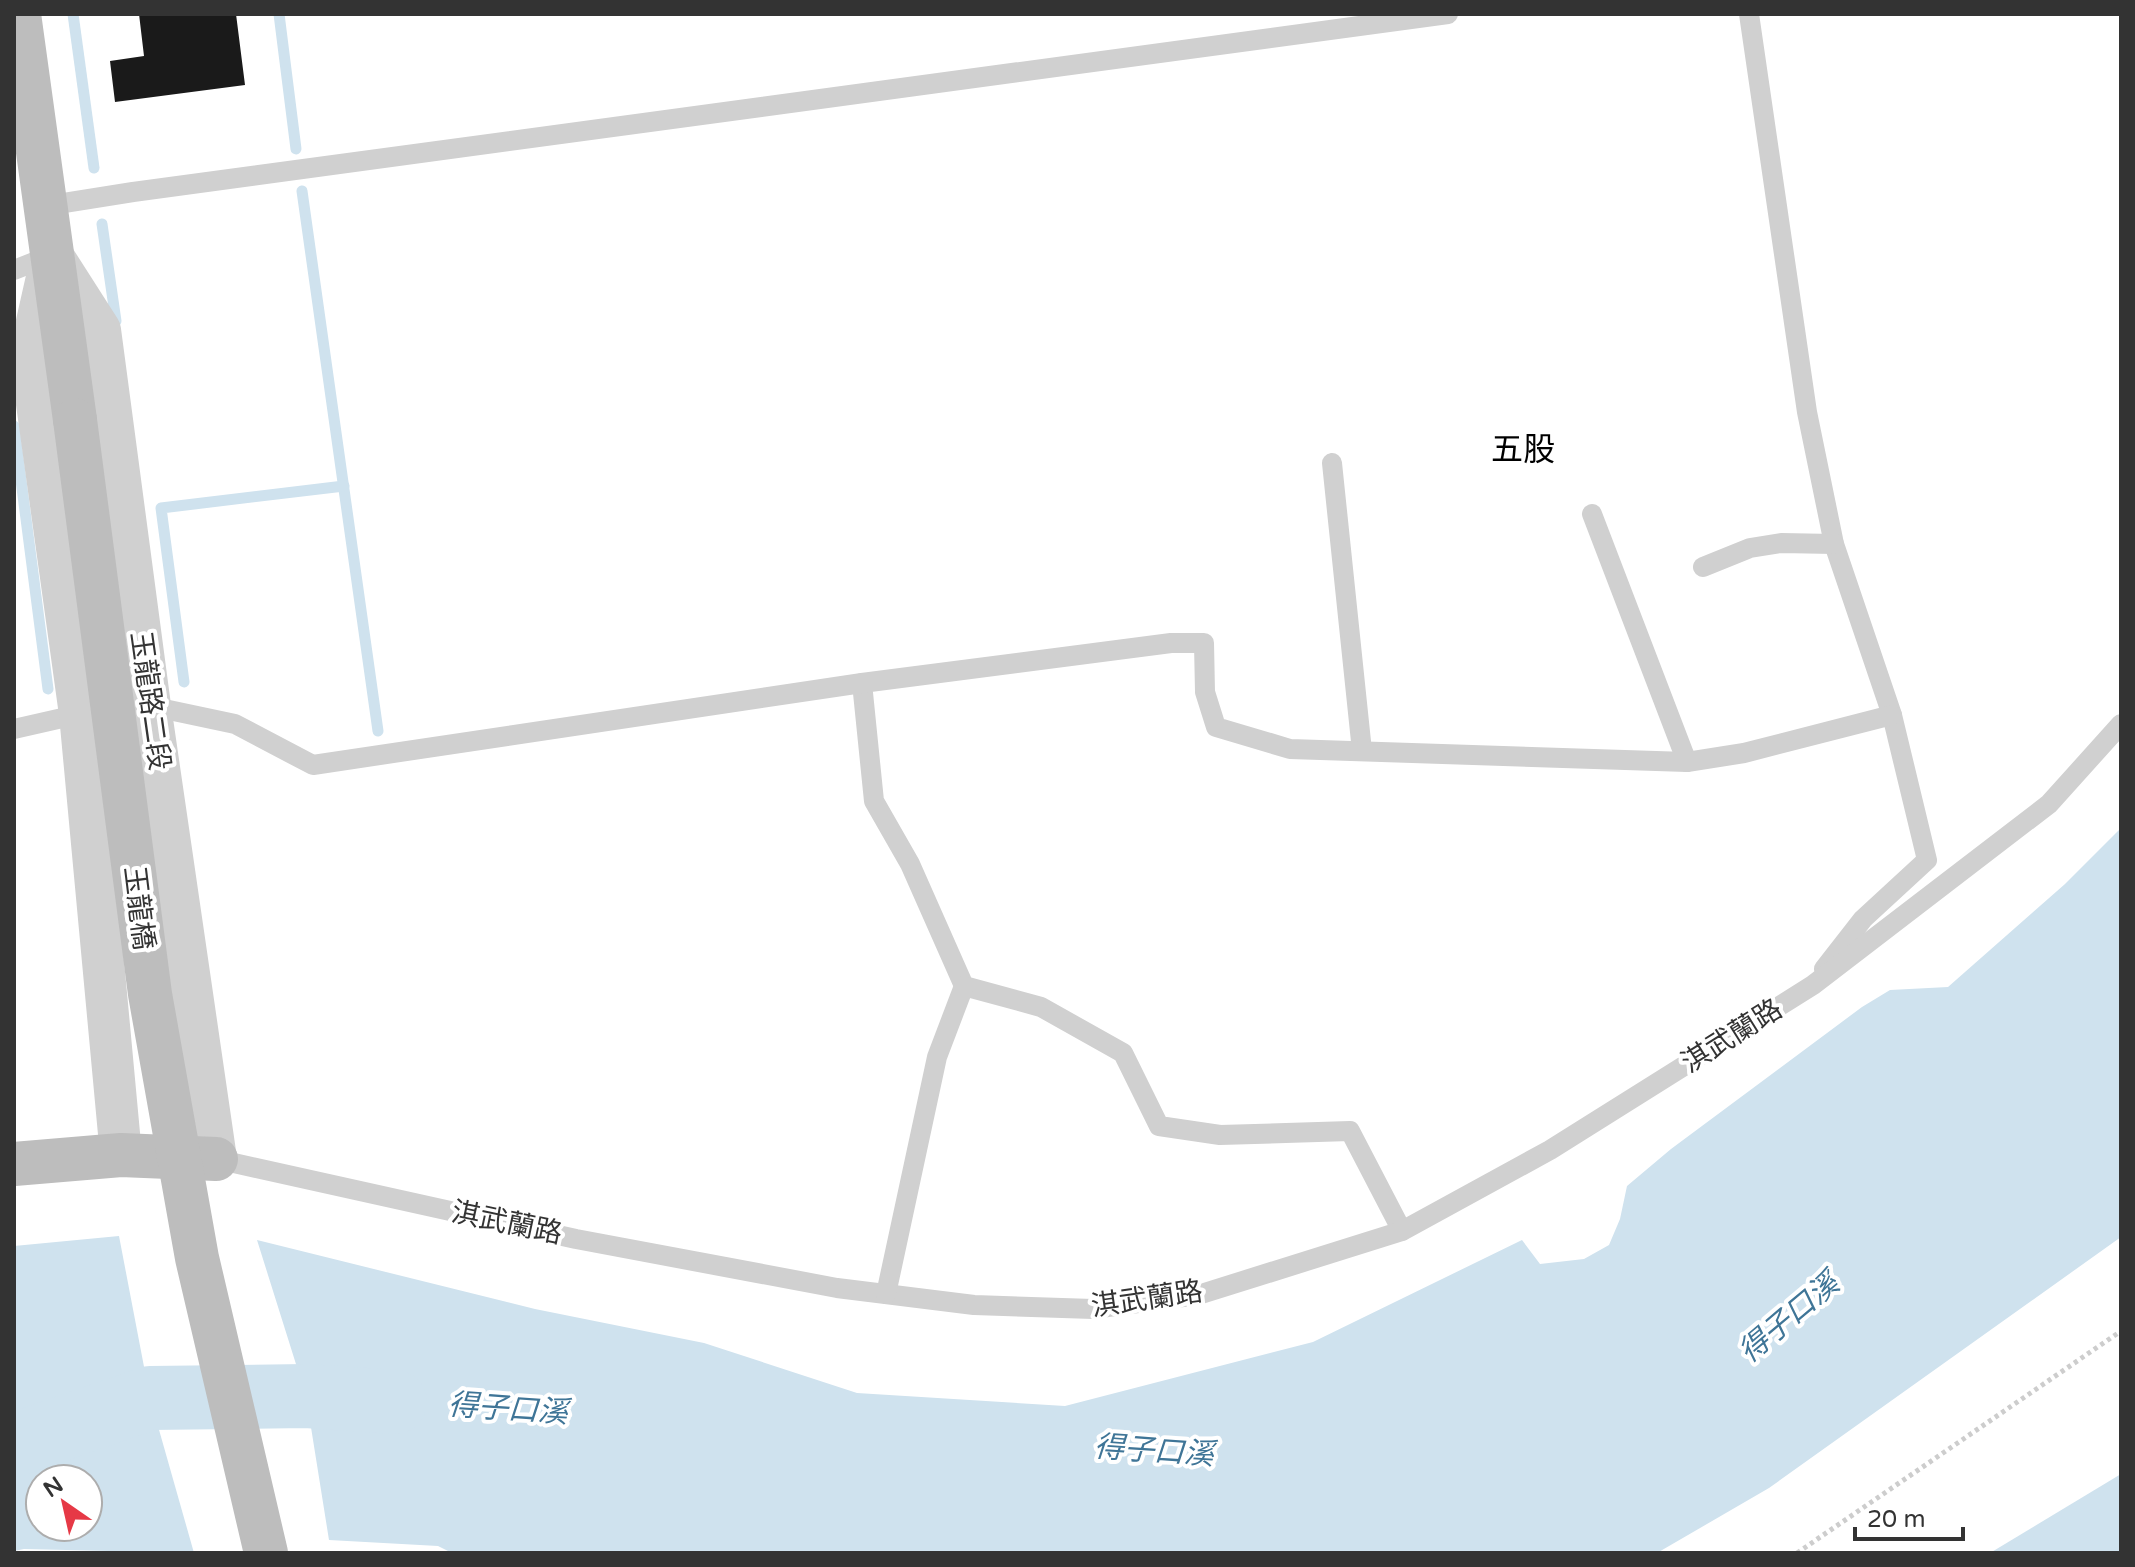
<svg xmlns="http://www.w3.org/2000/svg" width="2135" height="1567" font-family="'Varela Round','Noto Sans TC',sans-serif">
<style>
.water{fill:#cfe2ee;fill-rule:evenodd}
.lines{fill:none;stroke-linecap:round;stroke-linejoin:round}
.stream{stroke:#cfe2ee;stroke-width:11}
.river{stroke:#cfe2ee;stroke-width:64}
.building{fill:#1a1a1a}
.path{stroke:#cdcdcd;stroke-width:5;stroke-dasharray:4 4;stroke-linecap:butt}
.lane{stroke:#d0d0d0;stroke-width:20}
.street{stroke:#d0d0d0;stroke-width:42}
.secondary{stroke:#bdbdbd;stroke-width:44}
.secondary-bridge{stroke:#bdbdbd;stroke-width:44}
.labels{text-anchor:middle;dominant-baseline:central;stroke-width:8;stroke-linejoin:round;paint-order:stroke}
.street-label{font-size:28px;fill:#333;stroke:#fff}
.water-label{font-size:30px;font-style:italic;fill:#3f7597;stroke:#fff}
.quarter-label{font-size:32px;fill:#000;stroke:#fff}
</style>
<rect width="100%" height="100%" fill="#fff"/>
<!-- water -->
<g class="water">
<polygon points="2121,828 2121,1237 1769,1488 1657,1553 452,1553 438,1546 329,1540 306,1396 257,1240 535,1309 704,1343 857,1393 1065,1406 1313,1342 1522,1240 1540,1264 1584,1259 1609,1245 1620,1219 1627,1186 1671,1149 1862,1007 1890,990 1948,987 2065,884"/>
<path d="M119,1236L150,1398L194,1553L24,1549L14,1551V1246ZM40,1479H88V1527H40Z"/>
<polygon points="2121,1474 2121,1551 2118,1553 1990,1553"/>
</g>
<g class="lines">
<!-- stream -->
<g class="stream">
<polyline points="73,14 94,168"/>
<polyline points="279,14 296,149"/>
<polyline points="302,191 378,731"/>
<polyline points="102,224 116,321"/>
<polyline points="14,426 48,689"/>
<polyline points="184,682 161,508 344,486"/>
</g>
<!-- river -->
<polyline class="river" points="14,1445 150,1398 306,1396 395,1402"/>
</g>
<!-- building -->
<polygon class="building" points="139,14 236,14 245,85 115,102 110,61 144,56"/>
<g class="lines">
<!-- path -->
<polyline class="path" points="1797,1553 2121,1331"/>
<!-- lane -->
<g class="lane">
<polyline points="1749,14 1807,412 1834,544 1892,715 1927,860 1863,919 1824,969"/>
<polyline points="45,206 133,192 1448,14"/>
<polyline points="14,270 52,255"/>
<polyline points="1332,463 1362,751"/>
<polyline points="1592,514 1687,762"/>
<polyline points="1703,567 1750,548 1781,543 1834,544"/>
<polyline points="862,683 874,801 910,864 964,986 1041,1007 1123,1053 1159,1126 1220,1135 1350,1131 1402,1231"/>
<polyline points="150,706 235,724 313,765 862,683 1171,643 1204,643 1205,692 1216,727 1290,749 1687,762 1744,753 1892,715"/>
<polyline points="14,729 80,714"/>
<polyline points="216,1159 576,1239 837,1288 974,1305 1093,1309 1198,1295 1402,1231 1550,1150 1813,985 2049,804 2121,724"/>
<polyline points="886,1294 937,1057 964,986"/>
</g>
<!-- street -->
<g class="street">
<polyline points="52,255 100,330 150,706 216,1159"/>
<polyline points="51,260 30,353 80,714 121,1155"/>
</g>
<!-- secondary -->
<g class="secondary">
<polyline points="19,14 75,420"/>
<polyline points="14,1164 121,1155 216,1159"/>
</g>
<!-- secondary-bridge -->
<polyline class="secondary-bridge" points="75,420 150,994 197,1258 266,1553"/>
</g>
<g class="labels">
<!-- street labels -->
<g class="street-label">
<text transform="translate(150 701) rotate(82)">玉龍路二段</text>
<text transform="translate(139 908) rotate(83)">玉龍橋</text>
<text transform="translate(1732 1036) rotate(-32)">淇武蘭路</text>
<text transform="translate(507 1223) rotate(12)">淇武蘭路</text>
<text transform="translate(1147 1299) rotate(-8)">淇武蘭路</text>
</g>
<!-- water labels -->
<g class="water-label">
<text transform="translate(1789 1318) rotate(-40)">得子口溪</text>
<text transform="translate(508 1409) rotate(4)">得子口溪</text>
<text transform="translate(1154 1451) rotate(4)">得子口溪</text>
</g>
<!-- quarter labels -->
<g class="quarter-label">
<text x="1523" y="450">五股</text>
</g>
</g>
<!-- border -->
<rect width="2135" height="1567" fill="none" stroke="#333333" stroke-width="32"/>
<!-- north arrow -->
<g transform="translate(64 1503) rotate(326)"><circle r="38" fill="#ffffff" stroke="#adadad" stroke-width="2"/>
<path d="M0-6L14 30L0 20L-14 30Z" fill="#e63946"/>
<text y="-12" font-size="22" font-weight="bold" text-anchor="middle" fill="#333333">N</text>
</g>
<!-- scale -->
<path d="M1855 1527v12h108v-12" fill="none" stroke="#333333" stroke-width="4"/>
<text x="1867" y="1527" font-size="24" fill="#333333" stroke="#ffffff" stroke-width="6" paint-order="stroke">20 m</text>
</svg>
